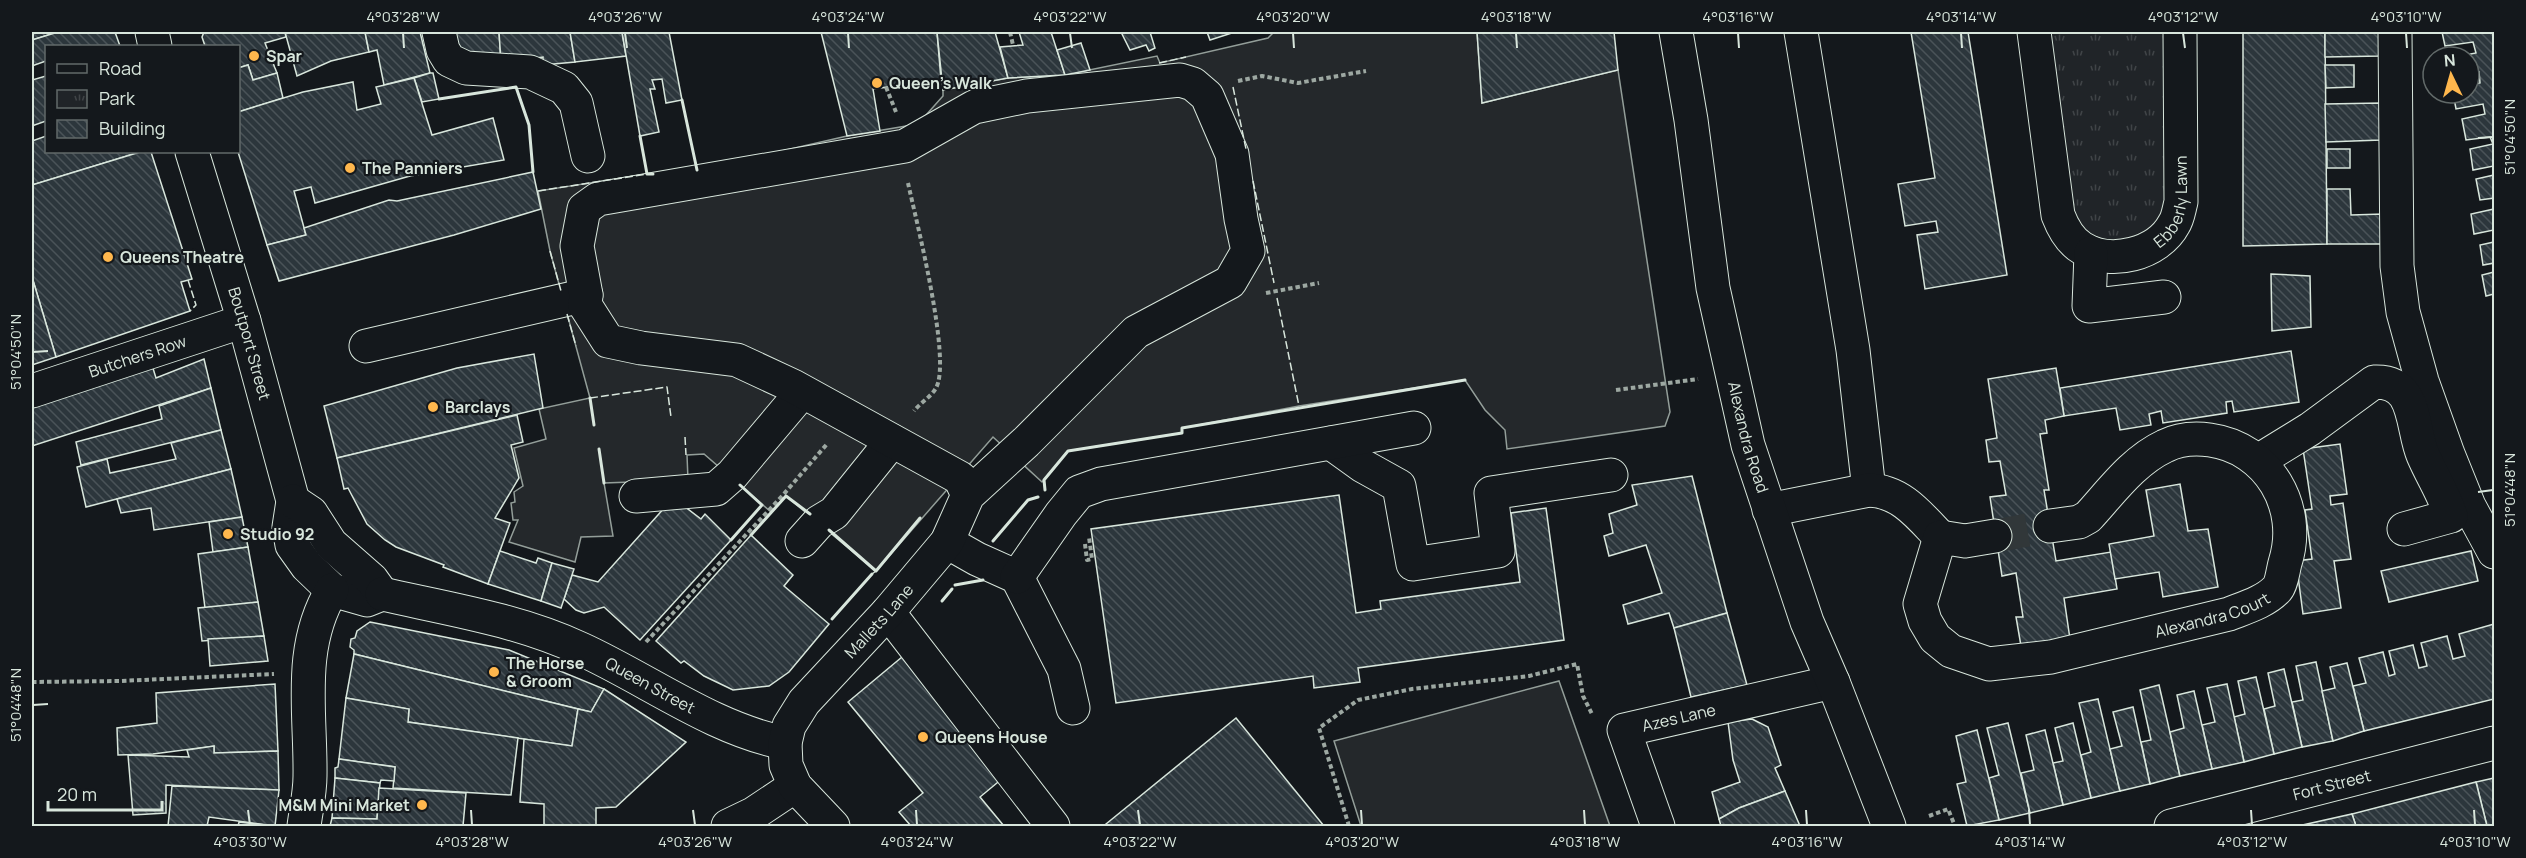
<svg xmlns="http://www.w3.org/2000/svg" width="2526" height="858" font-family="Manrope,sans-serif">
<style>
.park{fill:url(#park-tufts);stroke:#939e99;stroke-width:1.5}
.parking{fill:#24282b;stroke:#939e99;stroke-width:1.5}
.building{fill:url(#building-back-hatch);stroke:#d8e6dc;stroke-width:1.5}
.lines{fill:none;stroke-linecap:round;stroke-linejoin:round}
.minor-tunnel{stroke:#313739;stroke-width:33;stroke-dasharray:33 16;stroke-linecap:butt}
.minor-casing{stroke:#d8e6dc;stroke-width:35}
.major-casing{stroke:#d8e6dc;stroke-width:35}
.path{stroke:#9da8a2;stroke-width:4;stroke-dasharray:4.5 3;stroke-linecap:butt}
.minor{stroke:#14181c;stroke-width:33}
.major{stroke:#14181c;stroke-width:33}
.fence{stroke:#d8e6dc;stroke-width:1.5;stroke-dasharray:8 3;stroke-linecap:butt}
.wall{stroke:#d8e6dc;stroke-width:3}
.ticks{fill:none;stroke:#d8e6dc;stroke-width:2}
.poi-dot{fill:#ffb74d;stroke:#14181c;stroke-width:2}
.labels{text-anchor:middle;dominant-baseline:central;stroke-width:4.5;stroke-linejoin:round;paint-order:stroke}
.poi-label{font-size:16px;font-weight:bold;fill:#d8e6dc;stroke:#14181c;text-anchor:start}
.street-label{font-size:16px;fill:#d8e6dc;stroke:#14181c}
.neatline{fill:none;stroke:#d8e6dc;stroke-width:2}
.ticks-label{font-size:15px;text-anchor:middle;fill:#d8e6dc}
</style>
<defs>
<pattern id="park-tufts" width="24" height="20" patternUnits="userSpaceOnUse" patternTransform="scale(1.5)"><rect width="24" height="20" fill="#202428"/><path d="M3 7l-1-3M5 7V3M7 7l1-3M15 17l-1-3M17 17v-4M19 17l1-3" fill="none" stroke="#404447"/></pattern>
<pattern id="building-back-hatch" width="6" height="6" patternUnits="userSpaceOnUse" patternTransform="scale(1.5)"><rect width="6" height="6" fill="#2c363c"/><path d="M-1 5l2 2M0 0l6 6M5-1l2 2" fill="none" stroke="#4a5358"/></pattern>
</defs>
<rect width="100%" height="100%" fill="#14181c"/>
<!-- park -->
<polygon class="park" points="2034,32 2180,32 2168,232 2081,248"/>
<!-- parking -->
<g class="parking">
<polygon points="1274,32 1477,32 1482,103 1618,70 1670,412 1665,426 1507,449 1505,430 1485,410 1465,380 1299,406 1182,428 1182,433 1068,451 1042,482 993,437 876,571 786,496 771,512 704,454 687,455 688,480 604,483 613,536 581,537 575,562 509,542 518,520 513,520 511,503 515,502 514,492 523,486 514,448 546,439 539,409 590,398 550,251 538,191 647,174 698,170 847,136 918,124 943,96 943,90 1008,78 1065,75 1157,56 1160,63 1268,38"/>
<polygon points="1559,681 1610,826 1361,826 1334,741"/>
</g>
<!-- building -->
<g class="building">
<polygon points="32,32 58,32 32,40"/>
<polygon points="58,32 115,32 120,46 46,46 46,61 32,66 32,40"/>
<polygon points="204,32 285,32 286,37 265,43 277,73 253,80 248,65 238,68 238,46 205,46 202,37"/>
<polygon points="285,32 365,32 369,52 331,61 297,76"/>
<polygon points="365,32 420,32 430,73 384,85 377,50 369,52"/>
<polygon points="447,32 499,32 501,62 448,45"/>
<polygon points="499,32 570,32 575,62 543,65 543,57 501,62"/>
<polygon points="570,32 622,32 626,56 575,62"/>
<polygon points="622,32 669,32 682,100 666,103 662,79 652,80 655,89 650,89 659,132 640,136"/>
<polygon points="821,32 937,32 941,80 873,89 880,131 847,136"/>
<polygon points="937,32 995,32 1008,78 943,90"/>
<polygon points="1019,32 1051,32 1065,75 1008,78 1000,47 1023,45"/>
<polygon points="1121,32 1150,32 1155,48 1149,51 1146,45 1130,50"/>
<polygon points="1207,32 1232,32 1232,33 1210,40"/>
<polygon points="1477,32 1614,32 1618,70 1482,103"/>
<polygon points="1911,32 1968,32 2007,275 1925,289 1917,235 1938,232 1936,221 1905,226 1898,184 1935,178"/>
<polygon points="2243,32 2325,32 2327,244 2243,246"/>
<polygon points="2325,32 2381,32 2381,56 2325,57"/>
<polygon points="2442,32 2494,32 2494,166 2473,170 2470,149 2493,144 2490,137 2466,140 2462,119 2485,114 2483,104 2456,109 2453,93 2469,93 2469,85 2480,83 2479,72 2469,74 2469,57 2455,57 2476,53 2473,42 2445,46"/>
<polygon points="1081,43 1090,70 1065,75 1057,50"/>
<polygon points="248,65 253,80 277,73 283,98 238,112 238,68"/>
<polygon points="2325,65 2354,65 2354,87 2326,88"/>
<polygon points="430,73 433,73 439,99 422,102 414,78"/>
<polygon points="46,76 46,121 32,126 32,80"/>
<polygon points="414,78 432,135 493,118 504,160 410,176 315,203 311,187 294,191 306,235 267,245 238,152 238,112 303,92 353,82 357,110 381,104 376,87"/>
<polygon points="2381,103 2381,140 2326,142 2325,104"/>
<polygon points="46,136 46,152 140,152 32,185 32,141"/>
<rect x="2327" y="149" width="23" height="19"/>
<polygon points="140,152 151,152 192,279 181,282 190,311 56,357 32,277 32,185"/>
<polygon points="533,172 541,209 454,235 279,281 267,245 306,235 304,228 389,200 397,201"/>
<polygon points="2494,175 2494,198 2480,200 2476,179"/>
<polygon points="2327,189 2350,189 2351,215 2383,214 2383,244 2327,244"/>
<polygon points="2494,209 2494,230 2474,234 2471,214"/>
<polygon points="2494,242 2494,263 2483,265 2480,245"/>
<polygon points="2494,272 2494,294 2486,296 2482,275"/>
<polygon points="2271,274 2310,276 2311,327 2272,331"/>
<polygon points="32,277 56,357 32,365"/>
<polygon points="2291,351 2299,402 2234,412 2232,401 2226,402 2227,413 2163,423 2161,411 2149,414 2151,425 2120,430 2116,408 2064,416 2060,388"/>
<polygon points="534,354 543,408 337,458 324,406 457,368"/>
<polygon points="204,359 211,388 32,446 32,405 152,365 156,378"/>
<polygon points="2056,368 2064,416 2045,420 2047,433 2040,434 2049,490 2044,490 2056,561 2111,552 2117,589 2064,598 2070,639 2021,646 2016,617 2023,617 2016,573 2002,576 1990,497 2006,495 2000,461 1989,462 1986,440 1997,438 1988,379"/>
<polygon points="211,388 221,430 81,465 76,442 162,419 159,406"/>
<polygon points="517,415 523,442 511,445 519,478 495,518 510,523 488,584 443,567 444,565 396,547 385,540 367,524 348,488 344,489 337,458"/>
<polygon points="221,430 231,469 86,507 77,467 107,459 110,473 176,459 171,443"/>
<polygon points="2340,444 2347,494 2330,496 2331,505 2343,503 2351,559 2334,561 2341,608 2303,614 2296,561 2312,559 2305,510 2312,509 2303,449"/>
<polygon points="231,469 242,517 154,530 151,508 121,513 117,499"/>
<polygon points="1692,476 1727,613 1674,628 1669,613 1628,624 1623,605 1662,593 1646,545 1609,556 1604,536 1613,533 1609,514 1637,505 1632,485"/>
<polygon points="2180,484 2188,531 2208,529 2218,587 2163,597 2159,572 2115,579 2109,544 2154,536 2146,490"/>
<polygon points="1339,495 1356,613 1381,609 1380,601 1520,582 1511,513 1546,508 1564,640 1358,668 1360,682 1314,688 1313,676 1116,703 1091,529"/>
<polygon points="680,503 701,519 705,514 731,540 640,640 604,607 584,613 576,610 564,599 572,575 598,582 666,506"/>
<polygon points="242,517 248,547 213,552 209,522"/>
<polygon points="751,535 793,575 784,586 829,624 789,672 769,686 733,690 704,676 684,661 681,663 656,641"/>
<polygon points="248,547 258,602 205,608 198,554"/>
<polygon points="500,551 536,563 538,558 552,563 541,601 488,584"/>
<polygon points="2471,551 2478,581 2389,602 2381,571"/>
<polygon points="552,563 574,569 561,608 541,601"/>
<polygon points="258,602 264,636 202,641 198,608"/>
<polygon points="1727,613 1747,685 1691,697 1674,628"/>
<polygon points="370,622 509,650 604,689 591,712 354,654 354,650 350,647 351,639 355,638 357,631"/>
<polygon points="2494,624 2494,699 2364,731 2353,686 2366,683 2359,658 2383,652 2389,676 2395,674 2389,651 2413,645 2419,668 2427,666 2421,643 2447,636 2453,659 2465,656 2459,634"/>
<polygon points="264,636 268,661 210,666 208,639"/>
<polygon points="354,654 578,709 572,746 408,722 409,709 346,698"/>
<polygon points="902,657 1003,778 980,797 1004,826 911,826 899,812 923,793 848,702"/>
<polygon points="2316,662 2333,741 2302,747 2292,702 2303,700 2296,666"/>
<polygon points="2347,663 2364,731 2333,741 2322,691 2335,688 2330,667"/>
<polygon points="2284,669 2302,747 2274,754 2264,709 2275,706 2268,673"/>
<polygon points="2256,677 2274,754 2244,762 2234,717 2245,714 2238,681"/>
<polygon points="275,684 278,751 214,753 214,746 153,754 118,755 117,728 157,723 156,693"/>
<polygon points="2227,684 2244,762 2212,769 2202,725 2215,722 2207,688"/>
<polygon points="2159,685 2180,776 2150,784 2141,742 2151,740 2140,690"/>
<polygon points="604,689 686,742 616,807 596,808 596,826 544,826 544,804 520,802 524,739 572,746 578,709 591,712"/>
<polygon points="2194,691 2212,769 2180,776 2170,732 2184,728 2177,695"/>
<polygon points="346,698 409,709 408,722 518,738 511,795 393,788 395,767 339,759"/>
<polygon points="2098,699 2120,791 2091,798 2081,755 2091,752 2079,703"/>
<polygon points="2133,707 2150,784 2120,791 2110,749 2122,746 2113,712"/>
<polygon points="1236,718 1324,826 1108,826 1106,824"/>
<polygon points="1752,719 1768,727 1781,765 1775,768 1785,791 1739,808 1719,819 1712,792 1740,782 1733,760 1728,722"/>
<polygon points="2008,723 2030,813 1999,820 1989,778 1999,775 1987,728"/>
<polygon points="2073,723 2091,798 2063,805 2053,763 2063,761 2055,728"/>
<polygon points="1977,730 1999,820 1967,826 1957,784 1966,782 1956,736"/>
<polygon points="2045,730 2063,805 2030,813 2021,773 2034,770 2026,735"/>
<polygon points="214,746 214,753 278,751 279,790 166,785 166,813 133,815 128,755 189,757 187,750"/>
<polygon points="339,759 395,767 394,781 381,780 380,783 335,778 335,768 338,767"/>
<polygon points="335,778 380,783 377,819 332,818"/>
<polygon points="2494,778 2494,826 2487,826 2476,782"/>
<polygon points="2476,782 2487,826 2356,826 2352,814"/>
<polygon points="172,786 279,790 275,826 209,817 207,826 168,826"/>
<polygon points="379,788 466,793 463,826 330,826 332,818 377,819"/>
<polygon points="1785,791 1800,826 1721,826 1719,819 1739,808"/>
<polygon points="2352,814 2356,826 2298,826"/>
<polygon points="239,822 275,826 238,826"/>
</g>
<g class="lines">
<!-- minor-tunnel -->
<polyline class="minor-tunnel" points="1995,536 2050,526"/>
<defs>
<g id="minor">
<polyline points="152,32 155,46"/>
<polyline points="439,32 443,50 449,60 466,68 530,72 564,88 576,103 588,156"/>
<polyline points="1801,32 1853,350 1869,490"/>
<path id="s1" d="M2034,32L2058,215C2063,228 2070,241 2082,248C2111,266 2158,254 2174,224C2178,218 2179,209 2181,202L2180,32"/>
<polyline points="2395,32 2397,266 2403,312 2422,381 2448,454 2469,506 2494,552"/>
<path id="s2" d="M192,152L244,321L293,501L289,527L292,545L307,566L332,590L367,600L382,594"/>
<polyline points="2091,253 2089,306 2164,297"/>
<polyline points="366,346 586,295"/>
<path id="s3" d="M32,391L244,321"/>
<polyline points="1331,443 1363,466 1399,486 1413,564 1498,551 1491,493 1611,475"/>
<path d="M2258,461L2310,429L2374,382C2418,380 2411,427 2423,455C2432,476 2444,494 2451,516L2404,529"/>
<polyline points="636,496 716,489 732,475 802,392"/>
<polyline points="293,501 311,513 331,544 372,580 382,594"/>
<path d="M1769,510L1869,490C1901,491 1920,516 1940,537"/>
<path id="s4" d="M1995,536L1965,541L1940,537L1920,604L1925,621L1935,638L1951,651L1989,664L2051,657L2229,614C2244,608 2265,602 2277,589C2282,583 2283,570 2285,563C2303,507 2268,448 2210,440C2195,438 2179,439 2165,446C2133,461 2111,492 2088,517L2079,522L2050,526"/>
<polyline points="802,541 819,522 834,513 892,441"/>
<polyline points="947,542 977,559 1017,577 1064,669 1073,708"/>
<polyline points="1017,577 1061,514 1079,492 1101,484 1414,428"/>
<path id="s5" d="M382,594C449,609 519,620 581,649C647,679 713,729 785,743"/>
<polyline points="888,612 1053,826"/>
<path d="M304,826C306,810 310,793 310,776C311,712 297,648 332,590"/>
<polyline points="728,826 753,814 795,786"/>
<path id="s6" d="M833,826L795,786L786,765L785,743L789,726L804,702L888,612L947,542L968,495L1026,442L1136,332L1230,282L1248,251L1241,219L1232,154L1207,96L1193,84L1180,80L1027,96L974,107L905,146L598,199L584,209L577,246L586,295L585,305L608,341L641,348L737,360L793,386L960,478L968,495"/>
<path id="s7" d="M1658,826L1624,730L1833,682"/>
<path id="s8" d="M2171,826L2494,743"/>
</g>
<g id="major">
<path id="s9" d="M1676,32L1691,120L1713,288L1748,445L1807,622L1833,682L1889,826"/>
</g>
</defs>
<!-- minor casing -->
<use href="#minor" class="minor-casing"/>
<!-- major casing -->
<use href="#major" class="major-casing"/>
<!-- path -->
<g class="path">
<polyline points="1010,32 1013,45"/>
<polyline points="1238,81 1262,76 1298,83 1366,71"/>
<polyline points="886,87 896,112"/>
<path d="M908,183C916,220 952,360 936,388C931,397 920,403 914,411"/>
<polyline points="1266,293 1319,283"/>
<polyline points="1616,390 1698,379"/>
<polyline points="1085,544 1087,560 1092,559 1089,537"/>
<polyline points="646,642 783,495 827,444"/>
<polyline points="32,682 120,681 274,674"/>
<polyline points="1929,816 1948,809 1955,826"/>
<polyline points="1349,826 1319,728 1358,700 1412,689 1529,676 1577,664 1583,696 1592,714"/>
</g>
<!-- minor -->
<use href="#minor" class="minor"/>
<!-- major -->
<use href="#major" class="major"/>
<!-- fence -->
<g class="fence">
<polyline points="1159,63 1186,57"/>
<polyline points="1233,87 1246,149"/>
<polyline points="1253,181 1274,283"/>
<polyline points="538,191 647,174"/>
<polyline points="550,251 561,291"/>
<polyline points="188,280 196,305 190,311"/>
<polyline points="1277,298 1299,406"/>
<polyline points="567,314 576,346"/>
<polyline points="590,398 667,387 671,417"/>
<polyline points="685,437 686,455"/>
<polyline points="872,574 876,571"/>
</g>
<!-- wall -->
<g class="wall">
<polyline points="439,99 516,87 529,125 533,172"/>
<polyline points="682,100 697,170"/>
<polyline points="640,136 647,174 653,174"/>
<polyline points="590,398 594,425"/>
<polyline points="599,449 604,483"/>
<polyline points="1045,490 1044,480 1068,451 1182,433 1182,428 1465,380"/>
<polyline points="829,530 876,571 920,518"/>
<polyline points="751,535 786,496 810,514"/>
<polyline points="731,540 762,505 740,485"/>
<polyline points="993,541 1028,500 1038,497"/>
<polyline points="955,585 983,580"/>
<polyline points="942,601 952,589"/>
<polyline points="832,619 872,574"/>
</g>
</g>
<!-- ticks -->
<path class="ticks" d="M403,33L404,48M625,33L627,48M848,33L849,48M1070,33L1072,48M1293,33L1294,48M1516,33L1517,48M1738,33L1739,48M1961,33L1962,48M2183,33L2185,48M2406,33L2407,48M2478,138L2493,137M33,352L48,351M2478,492L2493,490M33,705L48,704M248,810L250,825M471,810L472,825M693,810L695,825M916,810L917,825M1138,810L1140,825M1361,810L1362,825M1584,810L1585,825M1806,810L1807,825M2029,810L2030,825M2251,810L2252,825M2474,810L2475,825"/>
<!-- markers -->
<g class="poi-dot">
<circle cx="254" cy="56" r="6"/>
<circle cx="877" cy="83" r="6"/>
<circle cx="350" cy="168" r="6"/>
<circle cx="108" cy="257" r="6"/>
<circle cx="433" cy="407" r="6"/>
<circle cx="228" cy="534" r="6"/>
<circle cx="494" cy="672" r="6"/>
<circle cx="923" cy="737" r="6"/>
<circle cx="422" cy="805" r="6"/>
</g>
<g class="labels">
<!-- poi labels -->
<g class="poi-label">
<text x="266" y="56">Spar</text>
<text x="889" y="83">Queen's Walk</text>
<text x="362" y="168">The Panniers</text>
<text x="120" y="257">Queens Theatre</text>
<text x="445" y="407">Barclays</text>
<text x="240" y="534">Studio 92</text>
<text x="506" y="663">The Horse<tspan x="506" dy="18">&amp; Groom</tspan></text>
<text x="935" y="737">Queens House</text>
<text x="410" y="805" text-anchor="end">M&amp;M Mini Market</text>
</g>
<!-- street labels -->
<g class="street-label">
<text stroke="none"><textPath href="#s1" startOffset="352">Ebberly Lawn</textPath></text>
<text stroke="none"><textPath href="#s2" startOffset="200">Boutport Street</textPath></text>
<text stroke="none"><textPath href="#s3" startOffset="111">Butchers Row</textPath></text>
<text stroke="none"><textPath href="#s9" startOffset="412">Alexandra Road</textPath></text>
<text stroke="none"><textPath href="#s4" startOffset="453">Alexandra Court</textPath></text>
<text stroke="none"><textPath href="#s6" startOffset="256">Mallets Lane</textPath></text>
<text stroke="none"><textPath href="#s5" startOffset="285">Queen Street</textPath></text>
<text stroke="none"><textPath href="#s7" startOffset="158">Azes Lane</textPath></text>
<text stroke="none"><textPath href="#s8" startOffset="166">Fort Street</textPath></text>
</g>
</g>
<!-- border -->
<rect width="2526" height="858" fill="none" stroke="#14181c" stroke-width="66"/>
<!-- legend -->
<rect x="45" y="45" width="195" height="108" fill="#14181c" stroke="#626a69" stroke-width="1.5"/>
<rect x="57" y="64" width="30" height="9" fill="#14181c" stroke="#626a69" stroke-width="1.5"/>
<text x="99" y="75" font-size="18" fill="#d8e6dc">Road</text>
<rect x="57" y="90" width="30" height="18" fill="url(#park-tufts)" stroke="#626a69" stroke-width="1.5"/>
<text x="99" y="105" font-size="18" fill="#d8e6dc">Park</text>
<rect x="57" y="120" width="30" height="18" fill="url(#building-back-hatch)" stroke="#626a69" stroke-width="1.5"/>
<text x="99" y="135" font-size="18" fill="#d8e6dc">Building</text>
<!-- north arrow -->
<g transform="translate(2451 75) rotate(355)"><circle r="28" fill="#14181c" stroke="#626a69" stroke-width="1.5"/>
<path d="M0-4.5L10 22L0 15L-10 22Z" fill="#ffb74d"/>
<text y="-9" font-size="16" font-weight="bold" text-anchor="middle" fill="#d8e6dc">N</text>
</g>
<!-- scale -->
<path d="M48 801v9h114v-9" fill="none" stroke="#d8e6dc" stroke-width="3"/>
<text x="57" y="801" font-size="18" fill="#d8e6dc" stroke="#14181c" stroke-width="4.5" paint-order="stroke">20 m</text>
<rect x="33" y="33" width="2460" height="792" class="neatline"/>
<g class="ticks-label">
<text x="403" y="22">4°03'28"W</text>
<text x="625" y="22">4°03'26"W</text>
<text x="848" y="22">4°03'24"W</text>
<text x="1070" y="22">4°03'22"W</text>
<text x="1293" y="22">4°03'20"W</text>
<text x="1516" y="22">4°03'18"W</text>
<text x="1738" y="22">4°03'16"W</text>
<text x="1961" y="22">4°03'14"W</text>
<text x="2183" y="22">4°03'12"W</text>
<text x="2406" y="22">4°03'10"W</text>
<text transform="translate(2510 137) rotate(-90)" y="5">51°04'50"N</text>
<text transform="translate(16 352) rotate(-90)" y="5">51°04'50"N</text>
<text transform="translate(2510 490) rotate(-90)" y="5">51°04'48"N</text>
<text transform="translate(16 705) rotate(-90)" y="5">51°04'48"N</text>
<text x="250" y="847">4°03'30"W</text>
<text x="472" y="847">4°03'28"W</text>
<text x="695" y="847">4°03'26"W</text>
<text x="917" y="847">4°03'24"W</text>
<text x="1140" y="847">4°03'22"W</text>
<text x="1362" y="847">4°03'20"W</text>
<text x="1585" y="847">4°03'18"W</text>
<text x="1807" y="847">4°03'16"W</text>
<text x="2030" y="847">4°03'14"W</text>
<text x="2252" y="847">4°03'12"W</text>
<text x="2475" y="847">4°03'10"W</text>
</g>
</svg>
